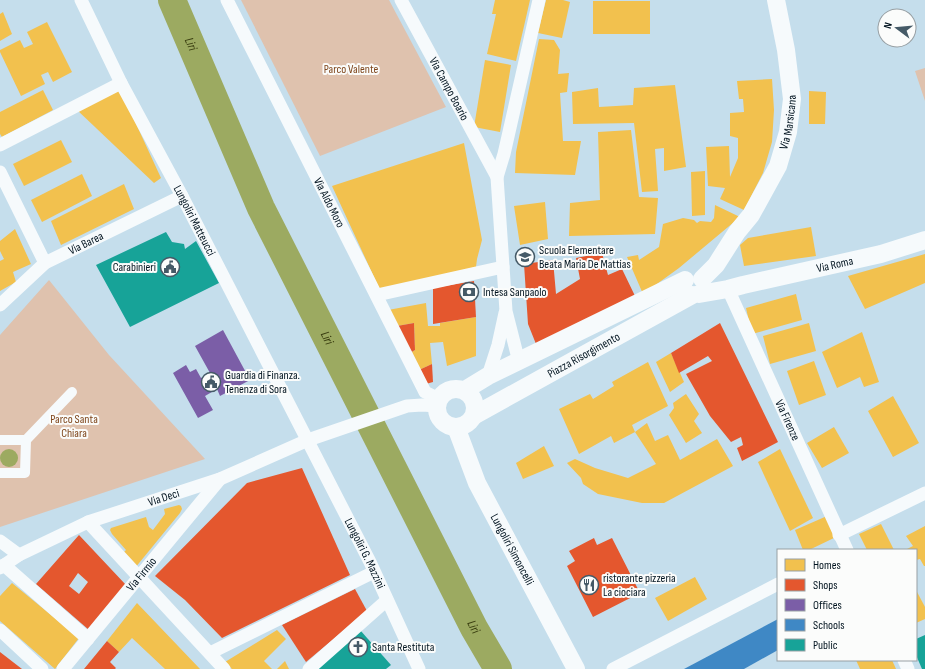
<svg xmlns="http://www.w3.org/2000/svg" width="925" height="669" font-family="'Sofia Sans Condensed',sans-serif">
<style>
.green{fill:#dfc2ae}
.water{fill:#9caa61}
.homes{fill:#f2c14e}
.shops{fill:#e4572e;fill-rule:evenodd}
.offices{fill:#7b5ea7}
.schools{fill:#3f88c5}
.public{fill:#17a398}
.lines{fill:none;stroke-linecap:round;stroke-linejoin:round}
.river{stroke:#9caa61;stroke-width:28}
.pedestrian{stroke:#f6fafc;stroke-width:10}
.minor{stroke:#f6fafc;stroke-width:13}
.secondary{stroke:#f6fafc;stroke-width:18}
.labels{text-anchor:middle;dominant-baseline:central;stroke-width:4;stroke-linejoin:round;paint-order:stroke}
.park-label{font-size:12px;fill:#7e451a;stroke:#fbfcfb}
.street-label{font-size:12px;fill:#00131f;stroke:#fbfcfb}
.poi-label{font-size:12px;fill:#00131f;stroke:#fbfcfb;text-anchor:start}
.water-label{font-size:13px;font-style:italic;fill:#383c0f;stroke:#fbfcfb}
</style>
<rect width="100%" height="100%" fill="#c5deec"/>
<!-- green -->
<g class="green">
<polygon points="241,0 389,0 446,107 320,156"/>
<polygon points="925,68 925,101 915,71"/>
<polygon points="49,280 109,355 205,459 0,527 0,335"/>
</g>
<!-- water -->
<circle class="water" cx="9" cy="458" r="9"/>
<!-- homes -->
<g class="homes">
<polygon points="495,0 530,0 516,61 487,54 496,14 492,14"/>
<polygon points="546,0 563,0 570,2 562,38 538,33"/>
<rect x="593" y="1" width="57" height="33"/>
<polygon points="3,12 12,34 0,41 0,14"/>
<polygon points="47,22 72,72 53,82 48,72 41,75 45,84 21,96 0,52 0,50 20,40 24,48 33,44 27,32"/>
<polygon points="539,39 554,40 560,50 558,74 569,73 567,92 560,93 563,141 581,141 575,175 515,173 516,152"/>
<polygon points="485,60 511,65 500,132 474,127"/>
<polygon points="772,79 774,110 772,142 763,173 744,210 720,199 725,188 708,186 706,147 729,146 730,177 738,158 738,138 730,136 730,113 744,112 743,99 739,99 737,81"/>
<polygon points="675,85 686,167 664,171 664,148 655,149 658,191 642,192 634,123 573,124 572,92 598,88 599,107 633,105 634,88"/>
<polygon points="120,89 161,178 154,183 76,109"/>
<polygon points="43,90 53,110 2,137 0,134 0,112"/>
<polygon points="809,91 826,92 825,124 809,124"/>
<polygon points="631,130 639,197 658,198 655,234 569,236 570,203 600,200 598,132"/>
<polygon points="61,140 72,162 24,186 13,164"/>
<polygon points="464,143 482,240 477,259 476,267 380,290 332,186"/>
<polygon points="705,171 705,215 692,216 691,172"/>
<polygon points="82,174 92,196 42,222 31,200"/>
<polygon points="124,184 134,209 61,245 51,221"/>
<polygon points="545,202 548,239 520,245 514,206"/>
<polygon points="715,205 740,217 679,268 643,294 627,257 638,255 639,260 659,247 663,224 683,218 694,220 697,223 700,221 711,222 714,218"/>
<polygon points="811,227 816,256 744,266 740,245 748,238"/>
<polygon points="15,229 31,264 13,272 16,282 0,291 0,261 4,259 0,251 0,241"/>
<polygon points="925,254 925,283 865,309 848,276"/>
<polygon points="796,294 802,320 752,334 746,308"/>
<polygon points="426,303 428,326 440,326 440,323 476,317 476,356 447,366 443,342 430,343 432,364 419,370 410,353 415,350 414,323 397,326 388,310"/>
<polygon points="809,323 816,351 770,364 763,336"/>
<polygon points="862,332 879,382 864,387 860,377 837,388 822,352"/>
<polygon points="671,353 684,382 670,392 656,362"/>
<polygon points="814,361 826,395 799,405 787,371"/>
<polygon points="648,362 668,406 632,425 635,432 647,423 655,441 668,435 680,460 717,439 733,466 664,503 642,503 598,494 583,484 581,478 567,463 575,459 595,468 628,478 656,464 635,432 614,443 611,436 579,454 559,409 590,394 593,399 614,386 612,382"/>
<polygon points="686,394 699,414 694,421 702,433 686,443 669,415 674,408 673,403"/>
<polygon points="893,396 919,443 893,457 868,411"/>
<polygon points="834,427 849,453 822,468 807,443"/>
<polygon points="544,446 554,466 523,479 516,463"/>
<polygon points="780,449 813,518 790,531 758,462"/>
<polygon points="179,505 181,506 182,509 180,513 135,568 122,554 126,550 112,534 110,530 111,528 146,517 149,527 153,530 165,514 164,509"/>
<polygon points="827,516 836,537 809,550 803,550 795,530"/>
<polygon points="881,524 894,550 867,550 859,534"/>
<polygon points="925,526 925,566 924,566 920,559 916,560 916,550 905,550 913,546 906,536"/>
<polygon points="695,577 707,599 668,621 655,598"/>
<polygon points="12,583 79,638 55,669 0,621 0,596"/>
<polygon points="916,590 925,607 925,619 916,623"/>
<polygon points="137,603 200,669 165,669 132,638 119,652 107,641"/>
<polygon points="277,630 286,639 264,661 272,669 232,669 225,662"/>
<polygon points="856,660 892,660 896,669 860,669"/>
<polygon points="285,661 289,669 277,669"/>
</g>
<!-- shops -->
<g class="shops">
<polygon points="602,253 608,275 622,269 636,298 538,349 528,324 524,264 553,260 556,294 580,279 576,258"/>
<polygon points="474,281 476,317 433,324 433,288"/>
<polygon points="414,323 415,350 410,353 397,326"/>
<polygon points="720,323 778,442 742,461 737,448 743,445 741,437 731,442 710,416 686,374 712,361 708,356 679,373 671,353"/>
<polygon points="432,364 433,382 426,384 419,370"/>
<polygon points="302,468 350,575 222,638 185,600 155,576 247,483"/>
<path d="M79,535L126,585L89,630L36,584ZM78,573L88,582L79,594L69,586Z"/>
<polygon points="594,538 597,545 612,538 640,593 593,617 567,566 575,561 569,551"/>
<polygon points="355,589 367,611 306,662 282,625"/>
<polygon points="107,641 119,652 110,662 116,668 115,669 84,669"/>
<polygon points="0,652 22,669 0,669"/>
</g>
<!-- offices -->
<polygon class="offices" points="223,330 250,380 220,396 217,389 205,396 213,410 198,418 173,373 186,365 190,372 196,369 201,378 210,373 195,346"/>
<!-- schools -->
<polygon class="schools" points="778,619 778,650 744,669 684,669"/>
<!-- public -->
<g class="public">
<polygon points="166,232 172,242 184,244 185,249 196,241 219,283 130,327 96,265"/>
<polygon points="360,630 391,665 386,669 316,669"/>
<polygon points="925,635 925,669 922,669 916,655 916,639"/>
</g>
<g class="lines">
<!-- river -->
<path class="river" id="s1" d="M172,0L261,208L474,628L498,669"/>
<!-- pedestrian -->
<g class="pedestrian">
<polyline points="0,440 26,440"/>
<polyline points="0,473 25,473 26,440 72,392"/>
</g>
<!-- minor -->
<g class="minor">
<path id="s2" d="M81,0L121,83L182,196L370,562L419,669"/>
<path id="s3" d="M227,0L422,386L425,392L439,399"/>
<path id="s4" d="M401,0L497,177"/>
<polyline points="0,145 121,83"/>
<polyline points="0,172 45,263"/>
<path id="s5" d="M728,289L847,550"/>
<polyline points="377,295 503,267"/>
<path id="s6" d="M0,305L45,263L182,196"/>
<polyline points="519,362 506,311 497,177 504,154 539,0"/>
<polyline points="488,376 498,345 505,313"/>
<polyline points="88,522 224,669"/>
<polyline points="839,535 925,493"/>
<polyline points="0,541 19,555"/>
<polyline points="4,565 88,639"/>
<path id="s7" d="M0,568L19,555L88,522L220,479L308,440L407,406L422,405L437,406"/>
<polyline points="0,630 42,669"/>
<polyline points="210,653 374,572"/>
<polyline points="904,660 908,669"/>
<path id="s8" d="M63,669L220,479"/>
<polyline points="309,669 387,600"/>
<polyline points="613,669 778,584"/>
</g>
<!-- secondary -->
<g class="secondary">
<path id="s9" d="M702,279L716,265L737,232L751,215L778,166L788,132L792,99L786,50L776,0"/>
<path id="s10" d="M699,294L728,289L743,285L881,254L925,240"/>
<circle cx="456" cy="408" r="19"/>
<polyline points="465,390 488,376 685,280"/>
<path id="s11" d="M475,415L692,295"/>
<path id="s12" d="M456,427L477,483L576,669"/>
</g>
</g>
<!-- icons -->
<defs>
<symbol id="school-ring" viewBox="-11 -11 22 22"><circle r="9.5" fill="#fbfcfb" stroke="#455a67" stroke-width="1.5"/><path d="M0-5L7-2L0 1L-7-2ZM-4 1L0 2.5L4 1V4Q0 6-4 4Z" fill="#455a67"/></symbol>
<symbol id="civic-ring" viewBox="-11 -11 22 22"><circle r="9.5" fill="#fbfcfb" stroke="#455a67" stroke-width="1.5"/><path d="M-.6-6.5H3V-4.5H.6V-3L4-1V1h2V6H-6V1h2V-1L-.6-3ZM-1.2 2.5V6h2.4V2.5Z" fill="#455a67"/></symbol>
<symbol id="bank-ring" viewBox="-11 -11 22 22"><circle r="9.5" fill="#fbfcfb" stroke="#455a67" stroke-width="1.5"/><path d="M-6-4H6V4H-6ZM0-2.3a2.3 2.3 0 1 0 0 4.6a2.3 2.3 0 1 0 0-4.6Z" fill="#455a67"/></symbol>
<symbol id="restaurant-ring" viewBox="-11 -11 22 22"><circle r="9.5" fill="#fbfcfb" stroke="#455a67" stroke-width="1.5"/><path d="M-5-6h1v4h1v-4h1v4h1v-4h1v5L-1.5 .5V6h-2V.5L-5-1ZM5-6V6H3V1.5H1.5Q1.5-4 5-6Z" fill="#455a67"/></symbol>
<symbol id="church-ring" viewBox="-11 -11 22 22"><circle r="9.5" fill="#fbfcfb" stroke="#455a67" stroke-width="1.5"/><path d="M-1.2-6h2.4v3.5h3.3v2.4h-3.3V6h-2.4V-.1h-3.3v-2.4h3.3Z" fill="#455a67"/></symbol>
</defs>
<g fill-rule="evenodd">
<use href="#school-ring" x="514" y="246" width="22" height="22"/>
<use href="#civic-ring" x="159" y="256" width="22" height="22"/>
<use href="#bank-ring" x="458" y="281" width="22" height="22"/>
<use href="#civic-ring" x="200" y="371" width="22" height="22"/>
<use href="#restaurant-ring" x="578" y="574" width="22" height="22"/>
<use href="#church-ring" x="347" y="636" width="22" height="22"/>
</g>
<g class="labels">
<!-- park labels -->
<g class="park-label">
<text x="351" y="69">Parco Valente</text>
<text x="74" y="419">Parco Santa<tspan x="74" dy="14">Chiara</tspan></text>
</g>
<!-- street labels -->
<g class="street-label">
<text stroke="none"><textPath href="#s4" startOffset="101">Via Campo Boario</textPath></text>
<text stroke="none"><textPath href="#s9" startOffset="182">Via Marsicana</textPath></text>
<text stroke="none"><textPath href="#s3" startOffset="227">Via Aldo Moro</textPath></text>
<text stroke="none"><textPath href="#s2" startOffset="248">Lungoliri Matteucci</textPath></text>
<text stroke="none"><textPath href="#s6" startOffset="107">Via Barea</textPath></text>
<text stroke="none"><textPath href="#s10" startOffset="139">Via Roma</textPath></text>
<text stroke="none"><textPath href="#s11" startOffset="124">Piazza Risorgimento</textPath></text>
<text stroke="none"><textPath href="#s5" startOffset="144">Via Firenze</textPath></text>
<text stroke="none"><textPath href="#s7" startOffset="179">Via Deci</textPath></text>
<text stroke="none"><textPath href="#s12" startOffset="135">Lungoliri Simoncelli</textPath></text>
<text stroke="none"><textPath href="#s2" startOffset="622">Lungoliri G. Mazzini</textPath></text>
<text stroke="none"><textPath href="#s8" startOffset="123">Via Firmio</textPath></text>
</g>
<!-- poi labels -->
<g class="poi-label">
<text x="539" y="250">Scuola Elementare<tspan x="539" dy="14">Beata Maria De Mattias</tspan></text>
<text x="156" y="267" text-anchor="end">Carabinieri</text>
<text x="483" y="292">Intesa Sanpaolo</text>
<text x="225" y="375">Guardia di Finanza.<tspan x="225" dy="14">Tenenza di Sora</tspan></text>
<text x="603" y="578">ristorante pizzeria<tspan x="603" dy="14">La ciociara</tspan></text>
<text x="372" y="647">Santa Restituta</text>
</g>
<!-- water labels -->
<g class="water-label">
<text stroke="none"><textPath href="#s1" startOffset="48">Liri</textPath></text>
<text stroke="none"><textPath href="#s1" startOffset="372">Liri</textPath></text>
<text stroke="none"><textPath href="#s1" startOffset="696">Liri</textPath></text>
</g>
</g>
<!-- legend -->
<rect x="777" y="549" width="140" height="112" fill="#fbfcfb" stroke="#979fa3"/>
<rect x="785" y="559" width="20" height="12" fill="#f2c14e" stroke="#979fa3"/>
<text x="813" y="569" font-size="12" fill="#00131f">Homes</text>
<rect x="785" y="579" width="20" height="12" fill="#e4572e" stroke="#979fa3"/>
<text x="813" y="589" font-size="12" fill="#00131f">Shops</text>
<rect x="785" y="599" width="20" height="12" fill="#7b5ea7" stroke="#979fa3"/>
<text x="813" y="609" font-size="12" fill="#00131f">Offices</text>
<rect x="785" y="619" width="20" height="12" fill="#3f88c5" stroke="#979fa3"/>
<text x="813" y="629" font-size="12" fill="#00131f">Schools</text>
<rect x="785" y="639" width="20" height="12" fill="#17a398" stroke="#979fa3"/>
<text x="813" y="649" font-size="12" fill="#00131f">Public</text>
<!-- north arrow -->
<g transform="translate(897 28) rotate(286)"><circle r="19" fill="#fbfcfb" stroke="#979fa3"/>
<path d="M0-3L7 15L0 10L-7 15Z" fill="#455a67"/>
<text y="-6" font-size="11" font-weight="bold" text-anchor="middle" fill="#00131f">N</text>
</g>
</svg>
